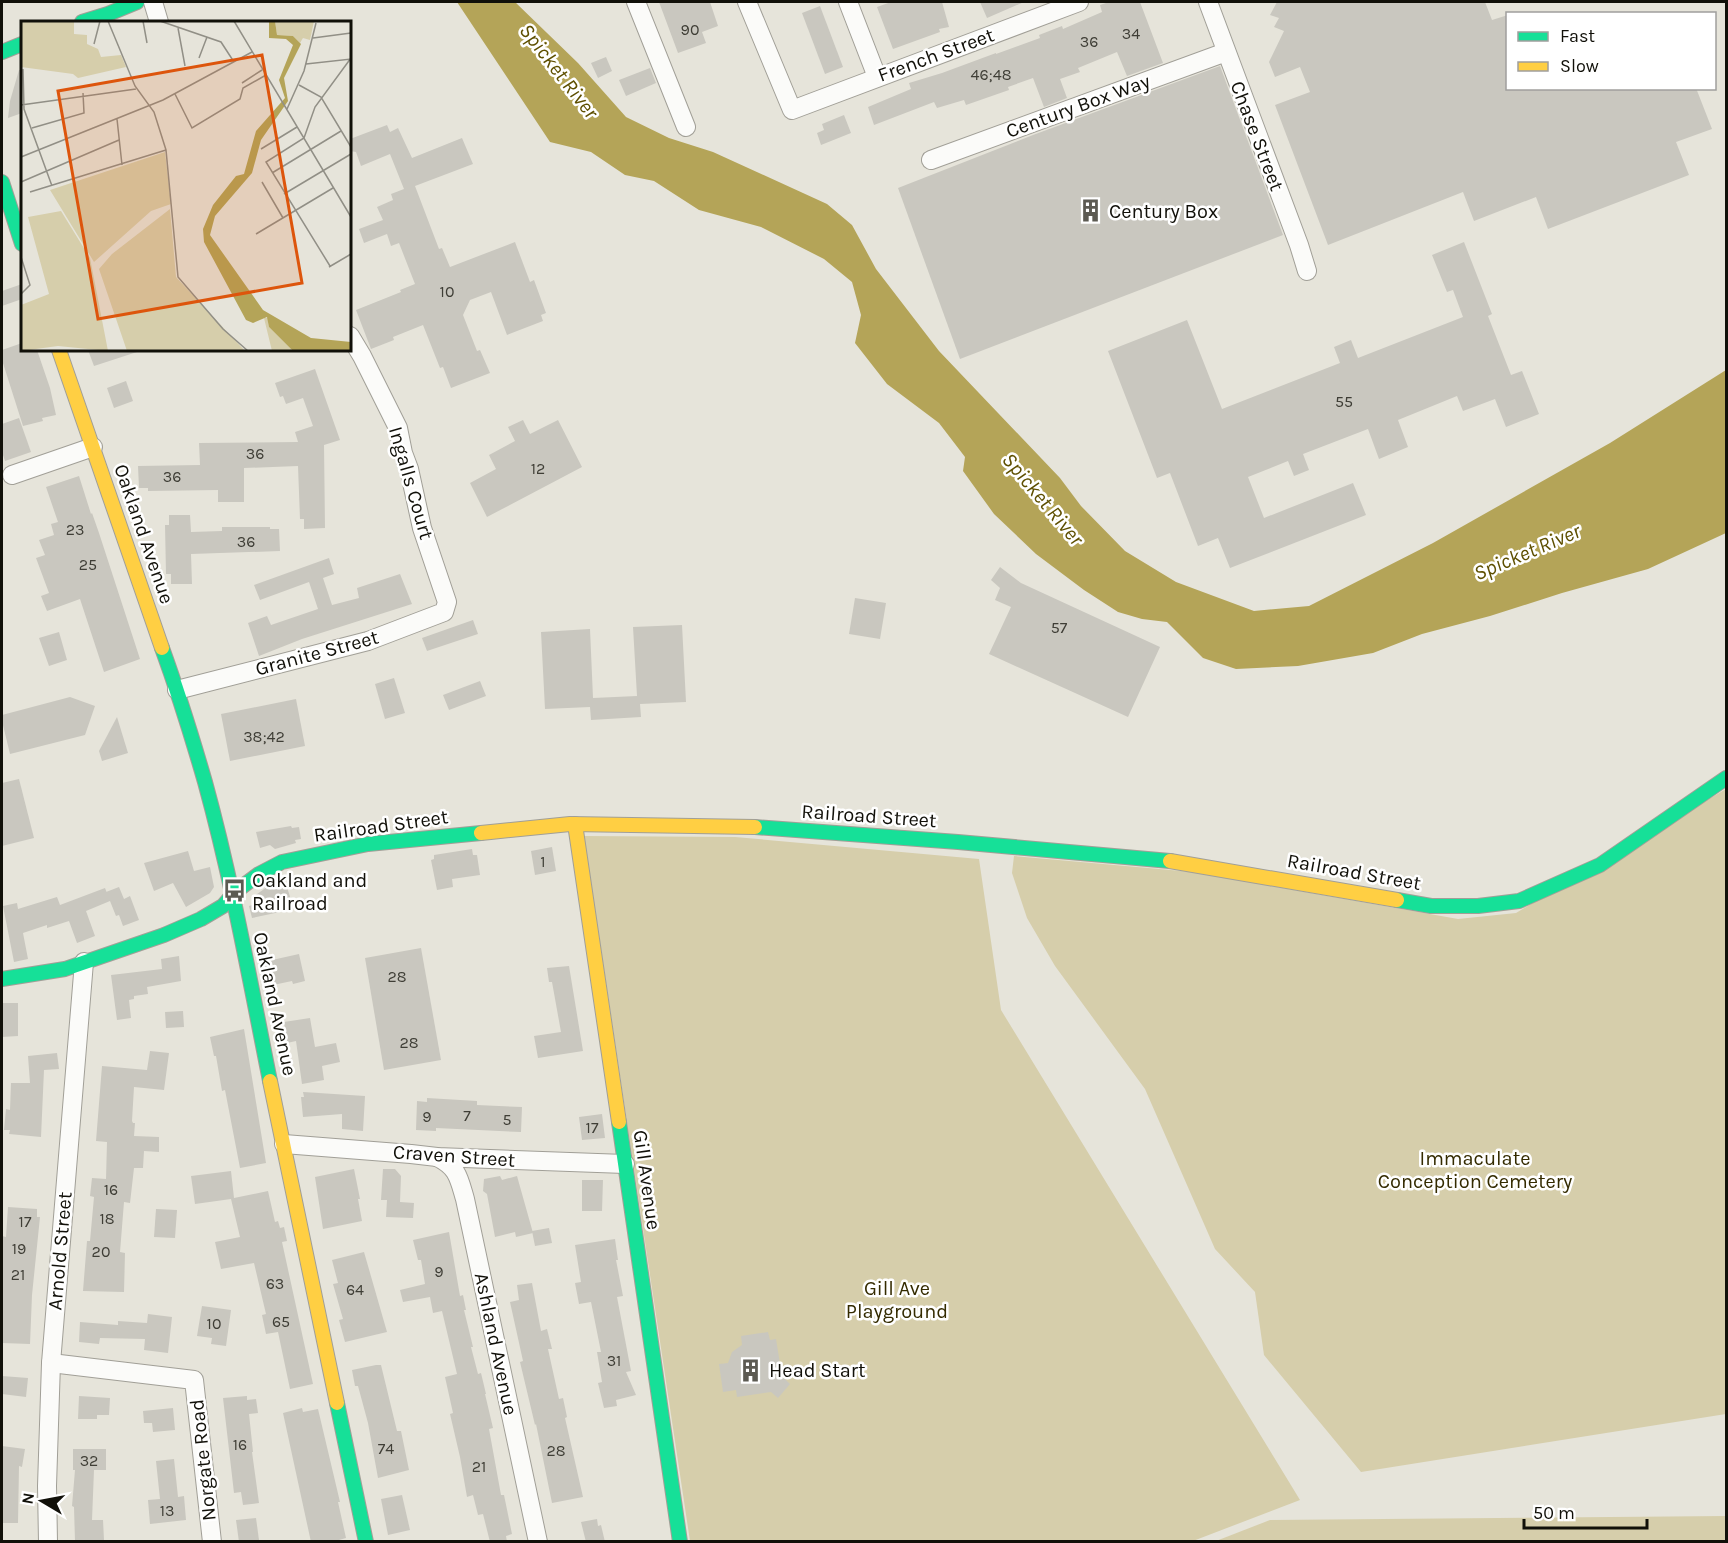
<svg xmlns="http://www.w3.org/2000/svg" width="1728" height="1543" font-family="Karla,sans-serif">
<style>
.green{fill:#d6ceab}
.water{fill:#b4a458}
.building{fill:#c9c7bf}
.lines{fill:none;stroke-linecap:round;stroke-linejoin:round}
.street-casing{stroke:#a19f97;stroke-width:20}
.fast-casing{stroke:#a19f97;stroke-width:16}
.slow-casing{stroke:#a19f97;stroke-width:16}
.street{stroke:#fbfbf9;stroke-width:18}
.fast{stroke:#16e098;stroke-width:14}
.slow{stroke:#ffcf43;stroke-width:14}
.labels{text-anchor:middle;dominant-baseline:central;stroke-width:5;stroke-linejoin:round;paint-order:stroke}
.number-label{font-size:16px;fill:#3f3e36}
.street-label{font-size:20px;fill:#111009;stroke:#fff}
.poi-label{font-size:20px;fill:#111009;stroke:#fff;text-anchor:start}
.park-label{font-size:20px;fill:#342b00;stroke:#fff}
.water-label{font-size:21px;font-style:italic;fill:#5e4f00;stroke:#fff}
.inset-road{fill:none;stroke:#918f86;stroke-width:1.5}
.view{fill:#dd550c;fill-opacity:0.15;stroke:#dd550c;stroke-width:3}
.inset-edge{fill:none;stroke:#111009;stroke-width:3}
</style>
<rect width="100%" height="100%" fill="#e6e4da"/>
<!-- green -->
<g class="green">
<polygon points="1726,789 1726,1414 1361,1472 1264,1355 1255,1292 1215,1249 1145,1089 1055,966 1027,918 1012,873 1014,856 1193,872 1458,919 1516,913"/>
<polygon points="584,836 735,837 979,859 1001,1010 1300,1500 1193,1541 690,1541"/>
<polygon points="1726,1516 1726,1541 1216,1541 1270,1520"/>
</g>
<!-- water -->
<polygon class="water" points="457,2 515,2 578,63 626,117 669,138 713,152 827,204 852,225 876,269 939,351 1060,478 1081,506 1125,551 1176,582 1254,611 1309,606 1433,543 1610,443 1726,370 1726,533 1648,569 1562,593 1490,616 1422,634 1373,653 1298,666 1236,669 1203,658 1167,622 1142,619 1118,612 1084,590 1036,554 994,514 963,471 965,457 939,423 887,384 855,343 861,315 852,282 824,259 761,227 699,210 654,181 625,175 591,152 550,142"/>
<!-- building -->
<g class="building">
<polygon points="659,2 710,2 718,26 702,32 706,43 678,53"/>
<polygon points="891,2 942,2 949,27 939,29 940,32 893,49 877,7"/>
<polygon points="980,2 1024,2 987,18"/>
<polygon points="1109,2 1140,2 1163,63 1127,76 1117,52 1078,68 1080,72 1060,79 1067,98 1044,107 1033,78 1008,87 1009,90 966,105 964,100 937,108 934,102 874,125 868,107 911,89 909,83 942,73 996,53 996,54 1040,38 1039,35 1062,26 1063,29 1102,12 1100,5"/>
<polygon points="1277,2 1485,2 1492,20 1508,15 1508,88 1696,88 1712,129 1676,142 1689,175 1548,229 1536,197 1474,221 1463,192 1328,245 1275,105 1310,92 1300,67 1275,77 1269,62 1284,31 1274,27 1279,18 1270,15"/>
<polygon points="820,6 843,67 825,74 802,13"/>
<polygon points="606,57 612,71 598,78 591,63"/>
<polygon points="1220,66 1283,235 960,359 898,188 1033,135"/>
<polygon points="650,68 656,83 626,96 619,80"/>
<polygon points="19,70 22,70 22,113 8,118 10,101"/>
<polygon points="844,115 851,133 821,145 817,133 824,130 822,124"/>
<polygon points="387,125 390,132 398,128 412,158 462,138 473,164 415,186 439,249 442,248 450,267 515,242 530,282 534,280 546,313 541,315 543,321 507,335 491,292 470,300 463,315 477,351 480,350 490,373 451,388 443,367 440,368 423,325 393,337 394,340 371,349 356,310 401,292 400,290 415,284 399,243 391,246 387,234 364,243 359,229 383,220 377,207 393,200 391,194 404,189 390,154 361,166 356,152 350,151 350,139"/>
<polygon points="1464,242 1492,314 1488,316 1511,375 1522,371 1539,414 1506,427 1495,399 1463,411 1457,396 1398,420 1408,447 1379,459 1368,429 1303,454 1309,470 1294,476 1288,461 1248,477 1264,518 1353,483 1366,515 1230,568 1218,538 1198,546 1170,473 1157,478 1108,351 1187,320 1222,409 1340,363 1334,347 1351,340 1358,358 1463,317 1453,290 1447,292 1432,255"/>
<polygon points="22,284 22,299 2,306 2,291"/>
<polygon points="22,343 22,350 37,350 50,388 56,415 42,418 43,421 23,426 2,360 2,350"/>
<polygon points="88,350 137,350 137,352 94,366"/>
<polygon points="315,369 340,440 324,445 325,528 304,529 304,519 300,519 298,466 244,468 244,502 218,502 218,490 148,491 148,488 139,488 138,466 200,465 199,443 298,442 295,432 313,426 303,398 286,404 283,396 280,397 275,383"/>
<polygon points="126,381 133,401 114,408 107,388"/>
<polygon points="19,418 31,452 5,461 2,452 2,424"/>
<polygon points="523,420 530,434 558,420 582,467 487,517 470,483 496,469 489,455 515,441 508,427"/>
<polygon points="79,476 91,514 92,513 99,533 140,659 104,672 80,599 47,611 41,596 49,593 36,558 45,555 39,540 54,535 51,524 58,522 46,487"/>
<polygon points="169,515 190,515 191,532 222,531 222,527 270,527 270,529 279,529 280,551 191,554 192,584 171,584 171,574 166,574 165,525 169,525"/>
<polygon points="329,558 334,574 323,578 332,605 359,598 357,588 400,574 412,604 302,639 259,656 248,623 267,616 271,625 318,609 309,582 260,600 254,585"/>
<polygon points="1000,567 1021,583 1160,647 1128,717 989,654 1011,607 995,600 1000,588 991,580"/>
<polygon points="855,598 886,603 880,639 849,634"/>
<polygon points="473,620 478,634 427,651 422,638"/>
<polygon points="682,625 686,702 640,704 641,717 591,720 590,707 545,709 541,632 590,629 593,698 637,696 633,627"/>
<polygon points="59,632 67,660 49,666 39,638"/>
<polygon points="394,678 405,713 385,719 375,684"/>
<polygon points="480,681 486,696 449,710 443,695"/>
<polygon points="70,697 95,706 85,735 10,754 2,721 2,715"/>
<polygon points="296,699 305,746 230,761 221,714"/>
<polygon points="117,717 128,753 102,761 99,751"/>
<polygon points="19,779 34,838 2,846 2,783"/>
<polygon points="291,826 292,828 299,827 301,839 295,840 296,843 275,849 270,845 260,848 256,832"/>
<polygon points="552,847 556,871 535,875 531,851"/>
<polygon points="472,849 473,855 477,855 480,875 452,879 453,887 437,890 431,860 434,859 434,855"/>
<polygon points="188,851 194,871 210,867 214,887 210,893 186,907 173,883 154,891 144,863"/>
<polygon points="284,878 294,909 252,918 249,906 255,904 253,897 267,887"/>
<polygon points="119,887 124,899 130,896 139,920 123,926 119,915 116,916 110,901 86,911 95,936 77,943 69,921 47,928 47,925 23,933 28,959 14,962 3,906 17,903 18,909 57,897 60,905 105,888 108,896 106,892"/>
<polygon points="421,948 441,1060 384,1070 365,958"/>
<polygon points="299,954 305,981 293,984 292,981 273,985 270,974 266,974 263,962"/>
<polygon points="179,956 181,981 147,987 148,994 134,996 134,999 129,1000 131,1018 117,1020 111,975 162,969 161,959"/>
<polygon points="569,966 583,1051 538,1058 534,1036 561,1032 552,982 549,982 547,968"/>
<polygon points="2,1003 18,1003 18,1036 2,1037"/>
<polygon points="183,1011 184,1027 166,1028 165,1012"/>
<polygon points="310,1018 315,1047 336,1043 340,1062 322,1066 324,1080 302,1084 296,1041 287,1043 284,1022"/>
<polygon points="244,1029 266,1163 240,1168 225,1090 222,1091 216,1056 214,1056 210,1037"/>
<polygon points="150,1051 169,1053 164,1090 134,1087 132,1121 133,1123 135,1123 134,1136 159,1137 159,1152 144,1151 143,1168 134,1168 130,1203 124,1202 120,1252 125,1253 124,1292 83,1291 87,1241 90,1241 94,1197 90,1196 92,1178 106,1179 107,1142 96,1141 102,1066 147,1070"/>
<polygon points="57,1053 59,1069 44,1070 41,1137 9,1134 10,1130 4,1130 6,1109 10,1110 11,1083 30,1083 28,1056"/>
<polygon points="303,1092 365,1096 363,1131 342,1129 342,1114 303,1117 301,1097 304,1097"/>
<polygon points="427,1098 477,1101 477,1105 522,1107 521,1132 436,1128 436,1131 416,1130 417,1101 427,1102"/>
<polygon points="602,1114 605,1138 582,1140 579,1117"/>
<polygon points="354,1169 360,1199 358,1199 362,1221 323,1229 315,1177"/>
<polygon points="383,1169 395,1169 401,1176 400,1202 414,1203 413,1218 386,1217 387,1200 381,1200"/>
<polygon points="231,1171 234,1198 268,1191 275,1222 278,1221 280,1228 284,1227 287,1241 282,1242 313,1384 290,1389 278,1332 266,1334 262,1315 266,1314 254,1263 221,1269 215,1242 240,1237 231,1199 195,1204 191,1176"/>
<polygon points="500,1176 502,1180 517,1176 533,1233 516,1237 515,1232 495,1237 487,1194 483,1191 484,1179"/>
<polygon points="582,1180 603,1180 602,1211 582,1211"/>
<polygon points="8,1207 37,1209 37,1217 40,1217 32,1295 30,1344 2,1343 2,1236 6,1237"/>
<polygon points="156,1209 177,1210 175,1238 154,1237"/>
<polygon points="549,1228 552,1243 535,1246 532,1231"/>
<polygon points="449,1232 460,1296 463,1295 466,1310 464,1310 473,1347 471,1347 478,1374 481,1373 486,1394 485,1394 493,1428 489,1429 501,1495 504,1495 512,1534 506,1536 507,1542 490,1542 483,1514 478,1515 473,1495 467,1497 460,1457 450,1414 453,1413 445,1377 457,1374 442,1311 433,1313 430,1297 403,1302 400,1290 425,1284 421,1260 418,1260 413,1240"/>
<polygon points="615,1239 618,1260 616,1260 623,1296 617,1297 631,1371 626,1372 636,1395 616,1400 617,1406 604,1408 598,1383 602,1382 597,1352 601,1352 591,1302 579,1304 575,1283 581,1282 575,1245"/>
<polygon points="364,1252 387,1332 345,1342 339,1320 343,1319 333,1284 338,1283 332,1260"/>
<polygon points="532,1283 541,1331 547,1329 552,1349 548,1349 559,1399 563,1398 567,1417 565,1418 583,1497 552,1503 536,1424 535,1425 520,1362 523,1361 510,1302 519,1300 517,1285"/>
<polygon points="202,1306 231,1310 226,1346 211,1344 212,1338 197,1336"/>
<polygon points="148,1314 172,1317 168,1353 144,1350 145,1339 100,1338 99,1344 79,1342 80,1322 118,1325 118,1321 147,1323"/>
<polygon points="768,1332 770,1340 776,1339 782,1376 790,1384 778,1398 771,1392 737,1397 736,1390 723,1392 719,1364 728,1363 732,1352 742,1345 741,1336"/>
<polygon points="376,1365 381,1365 397,1431 401,1431 409,1470 378,1478 368,1423 358,1386 355,1386 352,1370"/>
<polygon points="2,1376 28,1378 26,1397 2,1394"/>
<polygon points="79,1396 110,1398 109,1415 97,1415 97,1419 78,1419"/>
<polygon points="247,1396 247,1400 256,1399 258,1413 249,1414 253,1452 252,1452 259,1503 243,1505 241,1492 234,1493 223,1398"/>
<polygon points="173,1408 175,1430 153,1432 152,1423 144,1423 143,1411"/>
<polygon points="302,1408 303,1412 318,1409 340,1502 338,1502 346,1538 332,1542 311,1542 283,1413"/>
<polygon points="2,1446 25,1449 22,1467 19,1466 18,1523 2,1523"/>
<polygon points="73,1449 106,1449 106,1470 94,1470 92,1520 103,1520 104,1540 75,1541 74,1507 72,1506 75,1470 73,1470"/>
<polygon points="174,1459 178,1497 184,1496 186,1520 150,1524 148,1500 160,1499 156,1461"/>
<polygon points="402,1495 410,1530 388,1535 381,1499"/>
<polygon points="256,1518 259,1540 239,1542 236,1520"/>
<polygon points="597,1519 598,1526 601,1525 605,1542 586,1542 581,1522"/>
</g>
<g class="lines">
<defs>
<g id="street">
<polyline points="153,2 159,22"/>
<polyline points="636,2 686,127"/>
<polyline points="747,2 792,110 1079,2"/>
<polyline points="848,2 877,77"/>
<polyline points="1208,2 1299,245 1307,271"/>
<polyline points="931,160 1226,52"/>
<polyline points="12,475 93,447"/>
<polyline points="177,690 368,641 444,612 447,602 422,528 409,469 403,453 398,428 362,356 350,336"/>
<polyline points="284,1144 411,1154 437,1157 625,1164"/>
<path d="M437,1157C458,1167 459,1179 465,1199L538,1542"/>
<polyline points="51,1363 194,1380 212,1542"/>
<polyline points="48,1542 47,1486 51,1363 84,962"/>
</g>
<g id="fast">
<polyline points="82,22 108,14 137,2"/>
<polyline points="2,52 22,44"/>
<polyline points="2,182 22,244"/>
<path d="M162,648C178,692 192,737 205,782C232,880 250,981 270,1081"/>
<polyline points="755,827 958,842 1170,861"/>
<polyline points="1397,900 1431,906 1478,906 1519,901 1600,865 1726,778"/>
<polyline points="2,979 65,969 164,935 201,919 223,906 235,892 259,874 282,862 368,844 481,833"/>
<polyline points="619,1122 680,1542"/>
<polyline points="337,1403 366,1542"/>
</g>
<g id="slow">
<polyline points="59,350 162,648"/>
<polyline points="575,824 619,1122"/>
<polyline points="481,833 570,824 755,827"/>
<polyline points="1170,861 1397,900"/>
<polyline points="270,1081 337,1403"/>
</g>
</defs>
<!-- street casing -->
<use href="#street" class="street-casing"/>
<!-- fast casing -->
<use href="#fast" class="fast-casing"/>
<!-- slow casing -->
<use href="#slow" class="slow-casing"/>
<!-- street -->
<use href="#street" class="street"/>
<!-- fast -->
<use href="#fast" class="fast"/>
<!-- slow -->
<use href="#slow" class="slow"/>
</g>
<!-- icons -->
<defs>
<symbol id="building-bare" viewBox="-9 -9 18 18"><path d="M-4-6H4V6H1V3H-1V6H-4ZM-2.5-4.3h1.7v1.8h-1.7ZM.8-4.3h1.7v1.8H.8ZM-2.5-1h1.7V.8h-1.7ZM.8-1h1.7V.8H.8Z" fill="#5c5a52" stroke="#fff" stroke-width="2.5" paint-order="stroke"/></symbol>
<symbol id="bus-bare" viewBox="-9 -9 18 18"><path d="M-5-6H5V4H4V6H2V4H-2V6H-4V4H-5ZM-3.5-4V0h7V-4ZM-3.5 1.2v1.5H-2V1.2ZM2 1.2v1.5H3.5V1.2Z" fill="#5c5a52" stroke="#fff" stroke-width="2.5" paint-order="stroke"/></symbol>
</defs>
<g fill-rule="evenodd">
<use href="#building-bare" x="1074" y="194" width="33" height="33"/>
<use href="#bus-bare" x="218" y="874" width="33" height="33"/>
<use href="#building-bare" x="734" y="1354" width="33" height="33"/>
</g>
<g class="labels">
<!-- number labels -->
<g class="number-label">
<text x="690" y="29">90</text>
<text x="1131" y="33">34</text>
<text x="1089" y="41">36</text>
<text x="991" y="74">46;48</text>
<text x="447" y="291">10</text>
<text x="1344" y="401">55</text>
<text x="255" y="453">36</text>
<text x="538" y="468">12</text>
<text x="172" y="476">36</text>
<text x="75" y="529">23</text>
<text x="246" y="541">36</text>
<text x="88" y="564">25</text>
<text x="1059" y="627">57</text>
<text x="264" y="736">38;42</text>
<text x="543" y="861">1</text>
<text x="397" y="976">28</text>
<text x="409" y="1042">28</text>
<text x="467" y="1115">7</text>
<text x="427" y="1116">9</text>
<text x="507" y="1119">5</text>
<text x="592" y="1127">17</text>
<text x="111" y="1189">16</text>
<text x="107" y="1218">18</text>
<text x="25" y="1221">17</text>
<text x="19" y="1248">19</text>
<text x="101" y="1251">20</text>
<text x="439" y="1271">9</text>
<text x="18" y="1274">21</text>
<text x="275" y="1283">63</text>
<text x="355" y="1289">64</text>
<text x="281" y="1321">65</text>
<text x="214" y="1323">10</text>
<text x="614" y="1360">31</text>
<text x="240" y="1444">16</text>
<text x="386" y="1448">74</text>
<text x="556" y="1450">28</text>
<text x="89" y="1460">32</text>
<text x="479" y="1466">21</text>
<text x="167" y="1510">13</text>
</g>
<!-- street labels -->
<g class="street-label">
<text transform="translate(936 55) rotate(-20)">French Street</text>
<text transform="translate(1078 106) rotate(-20)">Century Box Way</text>
<text transform="translate(1257 136) rotate(69)">Chase Street</text>
<text transform="translate(411 483) rotate(74)">Ingalls Court</text>
<text transform="translate(144 534) rotate(71)">Oakland Avenue</text>
<text transform="translate(317 653) rotate(-15)">Granite Street</text>
<text transform="translate(869 816) rotate(4)">Railroad Street</text>
<text transform="translate(381 826) rotate(-8)">Railroad Street</text>
<text transform="translate(1354 872) rotate(10)">Railroad Street</text>
<text transform="translate(275 1004) rotate(78)">Oakland Avenue</text>
<text transform="translate(454 1156) rotate(4)">Craven Street</text>
<text transform="translate(647 1180) rotate(82)">Gill Avenue</text>
<text transform="translate(60 1251) rotate(-85)">Arnold Street</text>
<text transform="translate(496 1344) rotate(78)">Ashland Avenue</text>
<text transform="translate(203 1460) rotate(-96)">Norgate Road</text>
</g>
<!-- poi labels -->
<g class="poi-label">
<text x="1109" y="211">Century Box</text>
<text x="252" y="880">Oakland and<tspan x="252" dy="23">Railroad</tspan></text>
<text x="769" y="1370">Head Start</text>
</g>
<!-- park labels -->
<g class="park-label">
<text x="1475" y="1158">Immaculate<tspan x="1475" dy="23">Conception Cemetery</tspan></text>
<text x="897" y="1288">Gill Ave<tspan x="897" dy="23">Playground</tspan></text>
</g>
<!-- water labels -->
<g class="water-label">
<text transform="translate(559 71) rotate(52)">Spicket River</text>
<text transform="translate(1043 499) rotate(50)">Spicket River</text>
<text transform="translate(1527 552) rotate(-23)">Spicket River</text>
</g>
</g>
<!-- overview -->
<g transform="translate(21 21)">
<rect width="330" height="330" fill="#e6e4da"/>
<path d="M0,0H53V13L66,14V23L77,28L80,36L100,34L105,46L57,57L52,53L0,46ZM254,0H293L289,19L282,17L279,22L272,15L256,14ZM144,131L150,183L130,190L73,241L29,169ZM149,188L155,256L224,330H106L78,248L91,233ZM40,190L69,237L87,330L37,325L0,330V284L28,273L7,196ZM243,297H247L248,306L272,330H251Z" fill="#d6ceab"/>
<path d="M248,0H254L256,14L272,15L280,23L263,57L267,80L240,119L231,152L194,195L189,214L242,289L290,317L330,321V330H272L248,306L246,296L232,302L225,299L183,221L182,208L192,184L215,155L223,153L235,110L264,77L258,59L272,24L265,18L248,17Z" fill="#b4a458"/>
<path class="inset-road" d="M87,0L114,65L133,91L145,129L157,256L202,308L227,330M122,0L126,22M139,0L200,21L213,41M213,0L330,196M157,7L164,45M292,17L330,12M73,23L79,0M178,37L186,16M285,43L330,38V55M2,48L3,88L31,165M221,62L241,49M278,64L300,76L330,126M154,73L171,107L219,78L222,67L245,54M0,84L115,68M266,88L283,50L295,2M96,98L101,144M11,107L63,92L62,72M240,128L276,106M0,136L142,79L231,31M251,152L320,110M0,161L98,119M241,161L262,197M9,171L145,129M263,173L330,133M235,213L312,167M0,236L9,264L0,273M309,245L245,141L283,117L294,86L330,37M308,246L330,233"/>
<path class="view" d="M241,34L281,262L77,298L37,70Z"/>
<rect width="330" height="330" class="inset-edge"/>
</g>
<!-- border -->
<rect width="1728" height="1543" fill="none" stroke="#111009" stroke-width="6"/>
<!-- legend -->
<rect x="1506" y="12" width="210" height="78" fill="#ffffff" stroke="#a09f9d" stroke-width="1.5"/>
<rect x="1518" y="32" width="30" height="9" fill="#16e098" stroke="#a09f9d" stroke-width="1.5"/>
<text x="1560" y="42" font-size="18" fill="#111009">Fast</text>
<rect x="1518" y="62" width="30" height="9" fill="#ffcf43" stroke="#a09f9d" stroke-width="1.5"/>
<text x="1560" y="72" font-size="18" fill="#111009">Slow</text>
<!-- north arrow -->
<g transform="translate(42 1501) rotate(280)" stroke="#ffffff" stroke-width="4.5" paint-order="stroke">
<path d="M0-4.5L10 22L0 15L-10 22Z" fill="#111009"/>
<text y="-9" font-size="16" font-weight="bold" text-anchor="middle" fill="#111009">N</text>
</g>
<!-- scale -->
<path d="M1524 1519v9h123v-9" fill="none" stroke="#111009" stroke-width="3"/>
<text x="1533" y="1519" font-size="18" fill="#111009" stroke="#ffffff" stroke-width="4.5" paint-order="stroke">50 m</text>
</svg>
